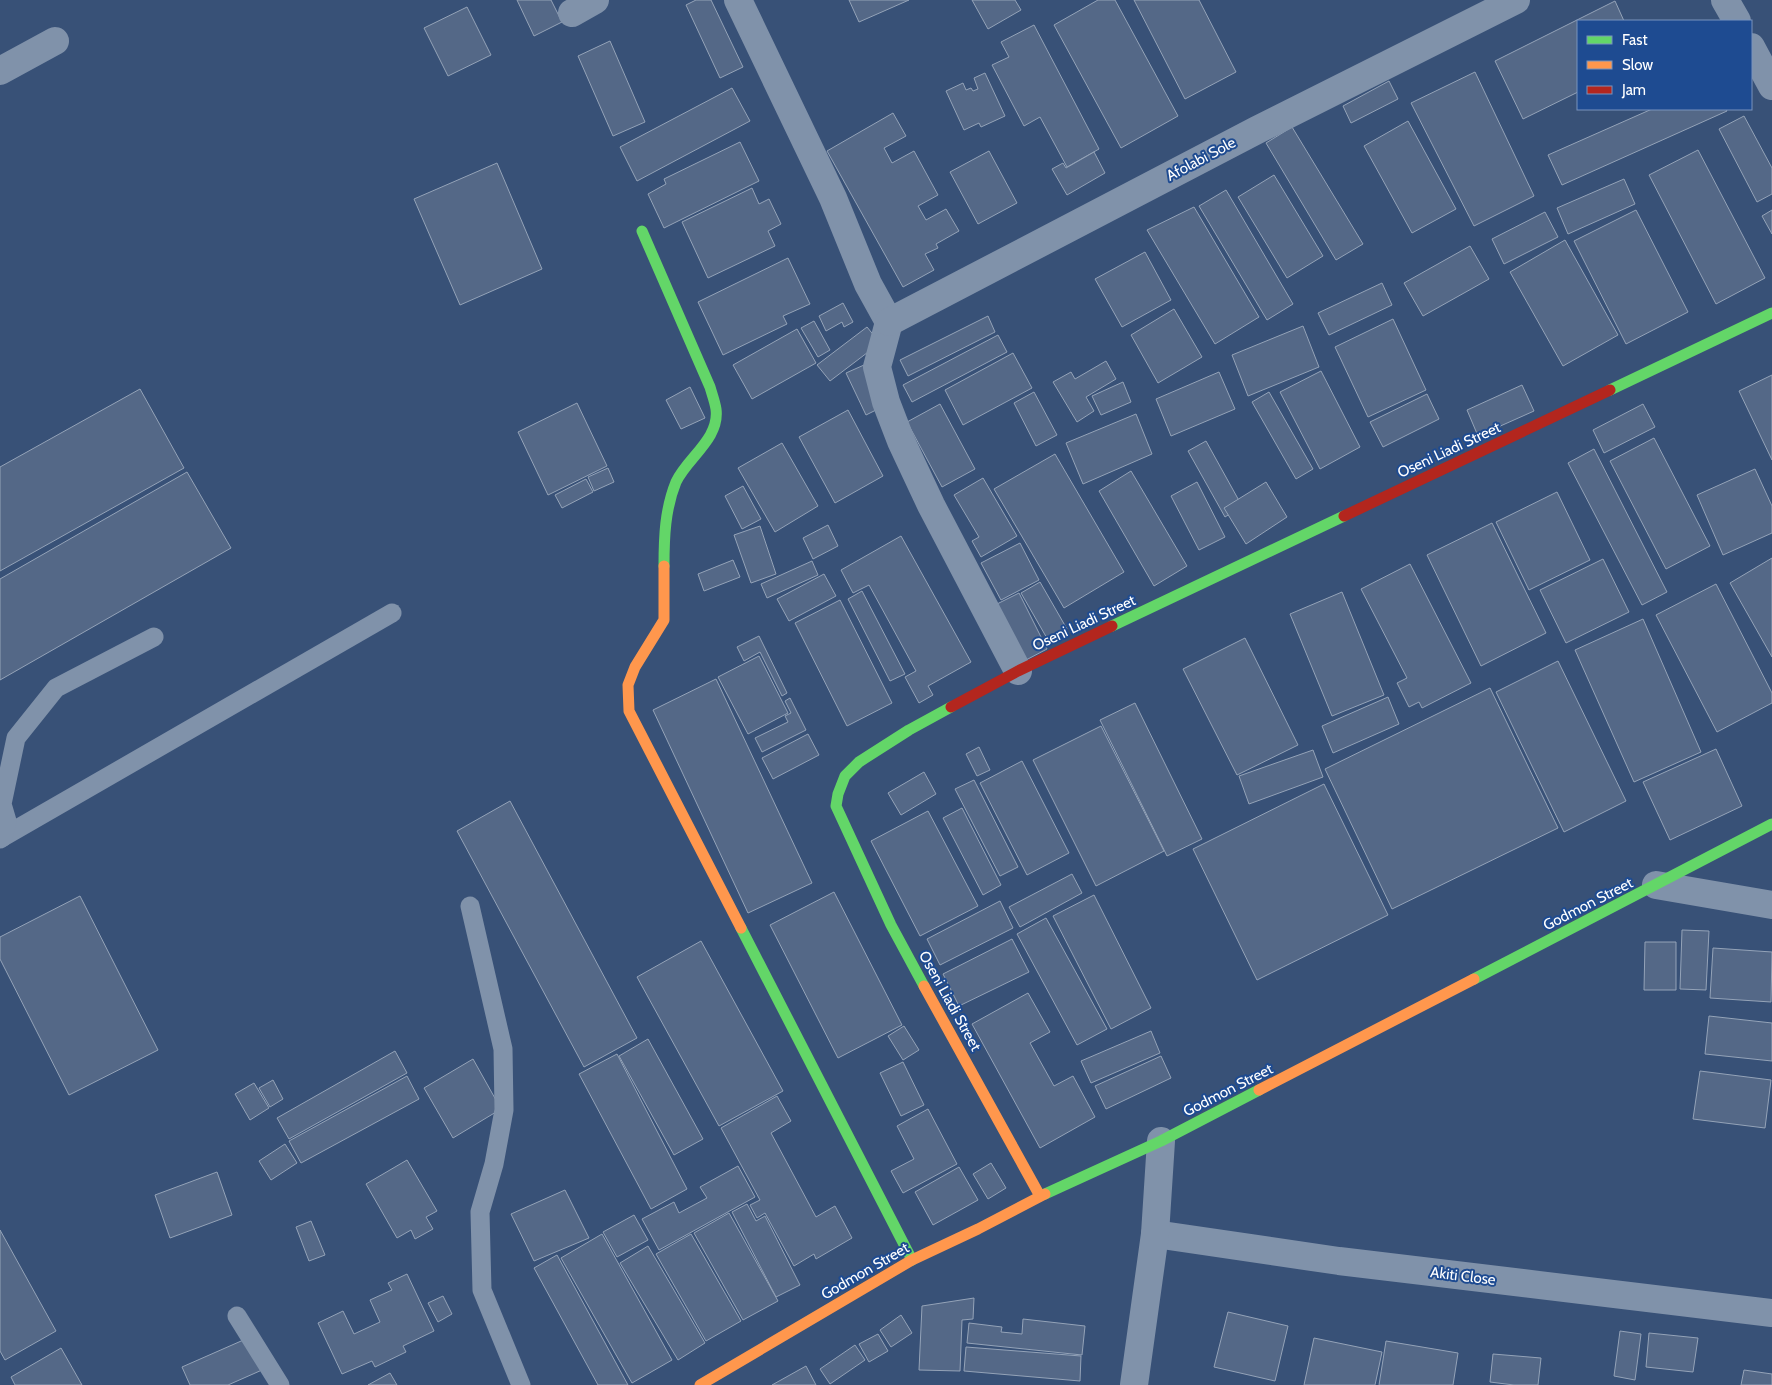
<svg xmlns="http://www.w3.org/2000/svg" width="1772" height="1385" font-family="Cabin,sans-serif">
<style>
.building{fill:#546887;stroke:#94a3b8}
.lines{fill:none;stroke-linecap:round;stroke-linejoin:round}
.lane{stroke:#8092aa;stroke-width:19}
.street{stroke:#8092aa;stroke-width:28}
.fast{stroke:#63d668;stroke-width:11}
.slow{stroke:#ff974d;stroke-width:11}
.jam{stroke:#b3261e;stroke-width:11}
.labels{text-anchor:middle;dominant-baseline:central;stroke-width:4;stroke-linejoin:round;paint-order:stroke}
.street-label{font-size:15px;fill:#fff;stroke:#1e4b91}
</style>
<rect width="100%" height="100%" fill="#385177"/>
<!-- building -->
<g class="building">
<polygon points="517,0 551,0 562,22 534,36"/>
<polygon points="696,0 711,0 743,67 720,78 686,5"/>
<polygon points="849,0 909,0 859,22"/>
<polygon points="972,0 1015,0 1021,10 988,29"/>
<polygon points="1098,0 1115,0 1178,116 1121,148 1054,25"/>
<polygon points="1134,0 1199,0 1236,72 1185,99"/>
<polygon points="1615,1 1624,21 1578,21 1578,92 1523,119 1495,61"/>
<polygon points="467,7 491,55 448,76 424,28"/>
<polygon points="1034,25 1099,149 1067,167 1040,117 1024,126 992,65 1009,57 1001,42"/>
<polygon points="610,41 645,122 613,136 578,56"/>
<polygon points="1475,72 1534,196 1474,226 1411,103"/>
<polygon points="985,73 1005,116 981,127 979,123 964,130 946,91 963,83 966,90 971,88 973,91 978,89 974,78"/>
<polygon points="1389,81 1398,99 1351,123 1343,106"/>
<polygon points="732,88 750,121 637,181 620,147"/>
<polygon points="1652,109 1726,109 1727,111 1562,185 1548,155"/>
<polygon points="893,113 906,136 884,148 892,163 914,151 938,195 918,206 926,220 946,209 959,231 936,244 938,248 925,254 934,270 903,287 827,151"/>
<polygon points="1744,116 1772,168 1772,194 1757,202 1719,129"/>
<polygon points="1408,121 1456,209 1412,233 1364,146"/>
<polygon points="1292,127 1363,244 1336,260 1266,143"/>
<polygon points="740,142 759,181 664,228 648,194 666,184 664,179"/>
<polygon points="1698,150 1765,278 1716,304 1649,175"/>
<polygon points="989,151 1017,203 978,224 950,172"/>
<polygon points="1094,152 1105,173 1067,195 1052,169 1063,163 1066,168"/>
<polygon points="497,163 542,269 460,305 414,199"/>
<polygon points="1274,175 1323,256 1287,278 1238,197"/>
<polygon points="1624,179 1635,204 1568,234 1557,208"/>
<polygon points="752,188 759,204 769,199 781,224 768,231 775,246 708,278 682,222"/>
<polygon points="1226,190 1293,304 1267,320 1199,206"/>
<polygon points="1194,207 1259,317 1215,344 1147,230"/>
<polygon points="1636,210 1688,312 1626,344 1574,241"/>
<polygon points="1772,210 1772,234 1762,216"/>
<polygon points="1545,212 1558,237 1504,264 1492,239"/>
<polygon points="1565,240 1618,335 1563,366 1510,272"/>
<polygon points="1470,246 1489,279 1423,316 1404,283"/>
<polygon points="1145,252 1171,300 1122,327 1095,279"/>
<polygon points="788,258 810,304 783,316 787,324 723,355 698,302"/>
<polygon points="1382,283 1392,305 1329,335 1318,313"/>
<polygon points="843,303 853,322 844,327 842,322 826,331 819,316"/>
<polygon points="1174,309 1202,357 1158,383 1131,335"/>
<polygon points="988,316 995,332 908,376 900,360"/>
<polygon points="1393,319 1426,390 1368,417 1335,347"/>
<polygon points="814,321 830,350 818,357 801,328"/>
<polygon points="1303,326 1319,367 1248,396 1232,355"/>
<polygon points="867,327 880,343 830,381 817,365"/>
<polygon points="797,329 816,363 752,399 733,365"/>
<polygon points="998,335 1007,352 912,402 903,385"/>
<polygon points="1013,353 1032,388 963,425 945,390"/>
<polygon points="1106,361 1116,379 1086,397 1094,411 1077,422 1053,382 1071,372 1075,379"/>
<polygon points="864,365 884,406 866,415 846,373"/>
<polygon points="1321,371 1360,447 1320,469 1280,392"/>
<polygon points="1219,372 1235,409 1171,436 1156,399"/>
<polygon points="1772,375 1772,460 1739,391"/>
<polygon points="1123,382 1131,402 1101,415 1092,396"/>
<polygon points="1522,385 1534,411 1478,436 1467,410"/>
<polygon points="690,387 705,418 681,429 666,400"/>
<polygon points="140,389 184,468 0,571 0,467"/>
<polygon points="1034,392 1057,435 1036,446 1014,403"/>
<polygon points="1269,392 1313,469 1296,479 1252,402"/>
<polygon points="1427,394 1439,419 1383,447 1370,422"/>
<polygon points="577,403 607,466 548,495 518,432"/>
<polygon points="940,404 975,469 942,487 907,422"/>
<polygon points="1643,404 1655,427 1604,453 1593,430"/>
<polygon points="848,410 883,476 835,503 799,437"/>
<polygon points="1136,414 1152,454 1083,484 1066,443"/>
<polygon points="1654,438 1710,546 1666,569 1610,461"/>
<polygon points="1206,441 1242,506 1225,517 1188,451"/>
<polygon points="782,443 818,506 775,532 738,468"/>
<polygon points="1594,449 1667,592 1642,605 1568,463"/>
<polygon points="1055,454 1124,572 1064,608 994,489"/>
<polygon points="608,468 614,482 594,491 588,477"/>
<polygon points="1755,469 1772,506 1772,533 1723,555 1697,495"/>
<polygon points="1131,471 1187,566 1154,586 1099,491"/>
<polygon points="187,472 231,548 0,680 0,579"/>
<polygon points="983,478 1017,536 981,557 972,541 979,537 954,495"/>
<polygon points="586,479 593,492 562,508 555,495"/>
<polygon points="1197,482 1225,537 1199,550 1171,496"/>
<polygon points="1266,482 1287,517 1246,544 1224,508"/>
<polygon points="743,486 761,519 742,529 725,496"/>
<polygon points="1557,492 1590,560 1529,590 1496,522"/>
<polygon points="1492,523 1546,633 1481,666 1427,555"/>
<polygon points="828,525 838,546 813,559 803,538"/>
<polygon points="760,526 776,574 751,583 734,535"/>
<polygon points="901,536 971,662 928,686 933,695 919,703 905,677 916,671 869,585 853,593 841,570"/>
<polygon points="1020,543 1039,580 1001,600 981,563"/>
<polygon points="1772,558 1772,657 1730,583"/>
<polygon points="1603,559 1629,612 1566,643 1540,590"/>
<polygon points="733,560 740,577 704,591 698,574"/>
<polygon points="812,561 818,575 767,598 761,584"/>
<polygon points="1410,564 1471,683 1422,708 1419,702 1409,707 1397,683 1407,678 1361,589"/>
<polygon points="824,574 836,596 789,621 777,599"/>
<polygon points="1040,582 1067,629 1048,640 1021,593"/>
<polygon points="1716,584 1772,693 1772,703 1717,732 1656,615"/>
<polygon points="862,591 905,674 890,681 848,599"/>
<polygon points="1342,592 1384,695 1332,716 1290,614"/>
<polygon points="1019,593 1047,649 1026,660 997,604"/>
<polygon points="840,600 892,703 847,726 795,623"/>
<polygon points="1643,619 1701,752 1634,782 1575,650"/>
<polygon points="759,636 787,693 782,696 760,652 744,661 737,647"/>
<polygon points="1245,638 1298,745 1237,775 1183,669"/>
<polygon points="759,656 788,713 748,734 718,677"/>
<polygon points="1558,661 1626,801 1564,832 1496,692"/>
<polygon points="716,679 812,883 748,913 653,710"/>
<polygon points="1490,688 1558,828 1392,909 1325,769"/>
<polygon points="1388,697 1399,724 1333,753 1322,726"/>
<polygon points="790,698 806,730 762,752 755,738 788,722 785,716 791,713 785,701"/>
<polygon points="1135,703 1202,839 1167,856 1100,720"/>
<polygon points="1101,726 1164,851 1096,886 1033,760"/>
<polygon points="808,734 819,755 773,779 762,758"/>
<polygon points="979,747 990,770 977,776 966,754"/>
<polygon points="1716,749 1742,806 1670,840 1643,782"/>
<polygon points="1313,750 1323,777 1249,804 1239,776"/>
<polygon points="1022,761 1069,853 1027,875 980,783"/>
<polygon points="924,772 936,794 901,815 888,793"/>
<polygon points="974,780 1018,867 1000,876 955,789"/>
<polygon points="1324,784 1388,915 1257,980 1193,849"/>
<polygon points="510,801 637,1038 584,1067 457,831"/>
<polygon points="962,808 1001,885 983,895 943,818"/>
<polygon points="928,811 978,906 920,936 871,841"/>
<polygon points="1072,874 1082,893 1020,927 1009,907"/>
<polygon points="834,892 902,1025 838,1058 770,925"/>
<polygon points="1094,895 1151,1008 1111,1029 1053,916"/>
<polygon points="80,896 158,1050 69,1095 0,959 0,937"/>
<polygon points="1000,901 1013,928 940,965 927,939"/>
<polygon points="1046,918 1107,1029 1077,1045 1017,934"/>
<polygon points="1682,930 1709,931 1706,990 1680,989"/>
<polygon points="1012,939 1029,972 959,1006 943,974"/>
<polygon points="701,941 783,1091 719,1126 637,977"/>
<polygon points="1645,942 1676,942 1676,990 1644,990"/>
<polygon points="1713,948 1772,952 1771,1002 1710,998"/>
<polygon points="1028,993 1050,1032 1030,1043 1054,1086 1073,1076 1095,1117 1040,1148 972,1024"/>
<polygon points="1709,1016 1772,1023 1772,1061 1705,1054"/>
<polygon points="904,1026 919,1050 903,1060 888,1036"/>
<polygon points="1151,1031 1160,1053 1091,1083 1081,1061"/>
<polygon points="648,1039 703,1139 674,1155 619,1056"/>
<polygon points="395,1051 407,1073 289,1139 277,1118"/>
<polygon points="617,1054 687,1189 651,1209 579,1074"/>
<polygon points="1161,1056 1171,1078 1106,1109 1095,1086"/>
<polygon points="473,1059 501,1109 453,1138 424,1088"/>
<polygon points="903,1062 924,1105 901,1116 880,1073"/>
<polygon points="1700,1071 1771,1080 1765,1128 1693,1119"/>
<polygon points="407,1076 419,1099 301,1163 289,1141"/>
<polygon points="273,1080 283,1099 270,1107 259,1088"/>
<polygon points="254,1083 269,1108 250,1120 235,1094"/>
<polygon points="777,1096 791,1121 771,1133 816,1217 835,1206 852,1238 816,1259 814,1254 794,1266 765,1213 757,1218 750,1205 760,1200 721,1128"/>
<polygon points="928,1109 957,1164 903,1193 891,1171 914,1159 897,1126"/>
<polygon points="285,1144 297,1163 271,1180 259,1161"/>
<polygon points="407,1160 437,1211 426,1217 433,1229 415,1239 411,1230 397,1238 366,1184"/>
<polygon points="991,1163 1006,1188 988,1199 973,1174"/>
<polygon points="738,1166 755,1197 659,1250 642,1219 674,1202 679,1213 707,1198 700,1187"/>
<polygon points="959,1167 978,1200 933,1225 915,1192"/>
<polygon points="217,1172 232,1215 170,1238 155,1195"/>
<polygon points="565,1190 589,1238 534,1261 511,1214"/>
<polygon points="747,1204 756,1221 765,1216 800,1285 776,1297 732,1212"/>
<polygon points="729,1213 778,1301 743,1320 694,1233"/>
<polygon points="634,1215 648,1240 617,1257 603,1232"/>
<polygon points="311,1221 325,1255 309,1261 296,1227"/>
<polygon points="0,1230 56,1331 5,1360 0,1351"/>
<polygon points="602,1234 672,1360 632,1383 561,1258"/>
<polygon points="691,1234 741,1321 706,1341 656,1254"/>
<polygon points="648,1246 705,1343 678,1360 620,1263"/>
<polygon points="557,1255 628,1385 598,1385 534,1268"/>
<polygon points="407,1274 434,1331 403,1346 406,1352 375,1367 372,1361 342,1374 318,1323 343,1311 354,1334 380,1322 370,1300 392,1290 388,1283"/>
<polygon points="443,1296 452,1314 438,1322 428,1303"/>
<polygon points="974,1298 973,1319 962,1320 960,1371 919,1370 922,1306"/>
<polygon points="1228,1312 1288,1326 1275,1381 1214,1367"/>
<polygon points="901,1315 912,1333 891,1347 880,1330"/>
<polygon points="1023,1319 1085,1326 1082,1355 967,1343 969,1323 1002,1327 1001,1332 1022,1334"/>
<polygon points="1620,1331 1641,1334 1635,1380 1614,1376"/>
<polygon points="1649,1333 1698,1338 1693,1372 1646,1367"/>
<polygon points="878,1334 888,1351 869,1362 859,1344"/>
<polygon points="248,1338 262,1370 228,1385 190,1385 182,1367"/>
<polygon points="1314,1338 1382,1352 1375,1385 1304,1385"/>
<polygon points="1386,1341 1458,1353 1453,1385 1379,1385"/>
<polygon points="855,1345 865,1360 830,1384 820,1369"/>
<polygon points="966,1347 1081,1356 1080,1381 964,1371"/>
<polygon points="61,1348 82,1385 15,1385 11,1377"/>
<polygon points="1493,1354 1541,1358 1538,1385 1514,1385 1490,1382"/>
<polygon points="806,1366 816,1385 772,1385"/>
<polygon points="1744,1370 1772,1374 1772,1385 1741,1385"/>
<polygon points="390,1373 397,1385 368,1385"/>
</g>
<g class="lines">
<!-- lane -->
<g class="lane">
<polyline points="3,837 392,613"/>
<polyline points="0,839 3,837 7,821 2,804 16,738 56,688 154,637"/>
<polyline points="470,906 503,1049 504,1110 494,1164 480,1212 482,1290 521,1385"/>
<polyline points="237,1316 280,1385"/>
</g>
<!-- street -->
<g class="street">
<polyline points="738,0 833,198 868,284 889,322 877,367 886,402 901,441 931,505 1018,671"/>
<polyline points="1725,0 1737,21"/>
<polyline points="572,13 595,0"/>
<polyline points="1751,47 1772,86"/>
<polyline points="0,71 55,41"/>
<polyline points="889,322 1257,130 1516,0"/>
<polyline points="1656,885 1772,905"/>
<polyline points="1155,1234 1339,1261 1772,1313"/>
<polyline points="1134,1385 1155,1234 1161,1141"/>
</g>
<!-- fast -->
<g class="fast">
<path d="M642,231L710,387C712,394 715,402 716,409C720,439 687,458 676,482C665,509 664,537 664,566"/>
<polyline points="1610,390 1772,313"/>
<polyline points="1112,626 1344,516"/>
<polyline points="741,928 912,1260"/>
<polyline points="1474,979 1772,824"/>
<polyline points="924,986 891,925 836,806 838,794 845,776 859,762 909,730 951,707"/>
<polyline points="1045,1194 1161,1141 1259,1090"/>
</g>
<!-- slow -->
<g class="slow">
<polyline points="664,566 664,620 635,667 628,685 629,711 741,928"/>
<polyline points="924,986 1040,1196"/>
<polyline points="1259,1090 1474,979"/>
<polyline points="700,1385 912,1260 978,1229 1045,1194"/>
</g>
<!-- jam -->
<g class="jam">
<polyline points="1344,516 1610,390"/>
<polyline points="951,707 1018,671 1112,626"/>
</g>
</g>
<g class="labels">
<!-- street labels -->
<g class="street-label">
<text transform="translate(1201 159) rotate(-28)">Afolabi Sole</text>
<text transform="translate(1449 450) rotate(-25)">Oseni Liadi Street</text>
<text transform="translate(1084 623) rotate(-25)">Oseni Liadi Street</text>
<text transform="translate(1588 904) rotate(-27)">Godmon Street</text>
<text transform="translate(950 1001) rotate(61)">Oseni Liadi Street</text>
<text transform="translate(1228 1090) rotate(-27)">Godmon Street</text>
<text transform="translate(865 1271) rotate(-30)">Godmon Street</text>
<text transform="translate(1463 1276) rotate(7)">Akiti Close</text>
</g>
</g>
<!-- legend -->
<rect x="1577" y="20" width="175" height="90" fill="#1e4b91" stroke="#7893bd"/>
<rect x="1587" y="36" width="25" height="8" fill="#63d668" stroke="#7893bd"/>
<text x="1622" y="45" font-size="15" fill="#ffffff">Fast</text>
<rect x="1587" y="61" width="25" height="8" fill="#ff974d" stroke="#7893bd"/>
<text x="1622" y="70" font-size="15" fill="#ffffff">Slow</text>
<rect x="1587" y="86" width="25" height="8" fill="#b3261e" stroke="#7893bd"/>
<text x="1622" y="95" font-size="15" fill="#ffffff">Jam</text>
</svg>
